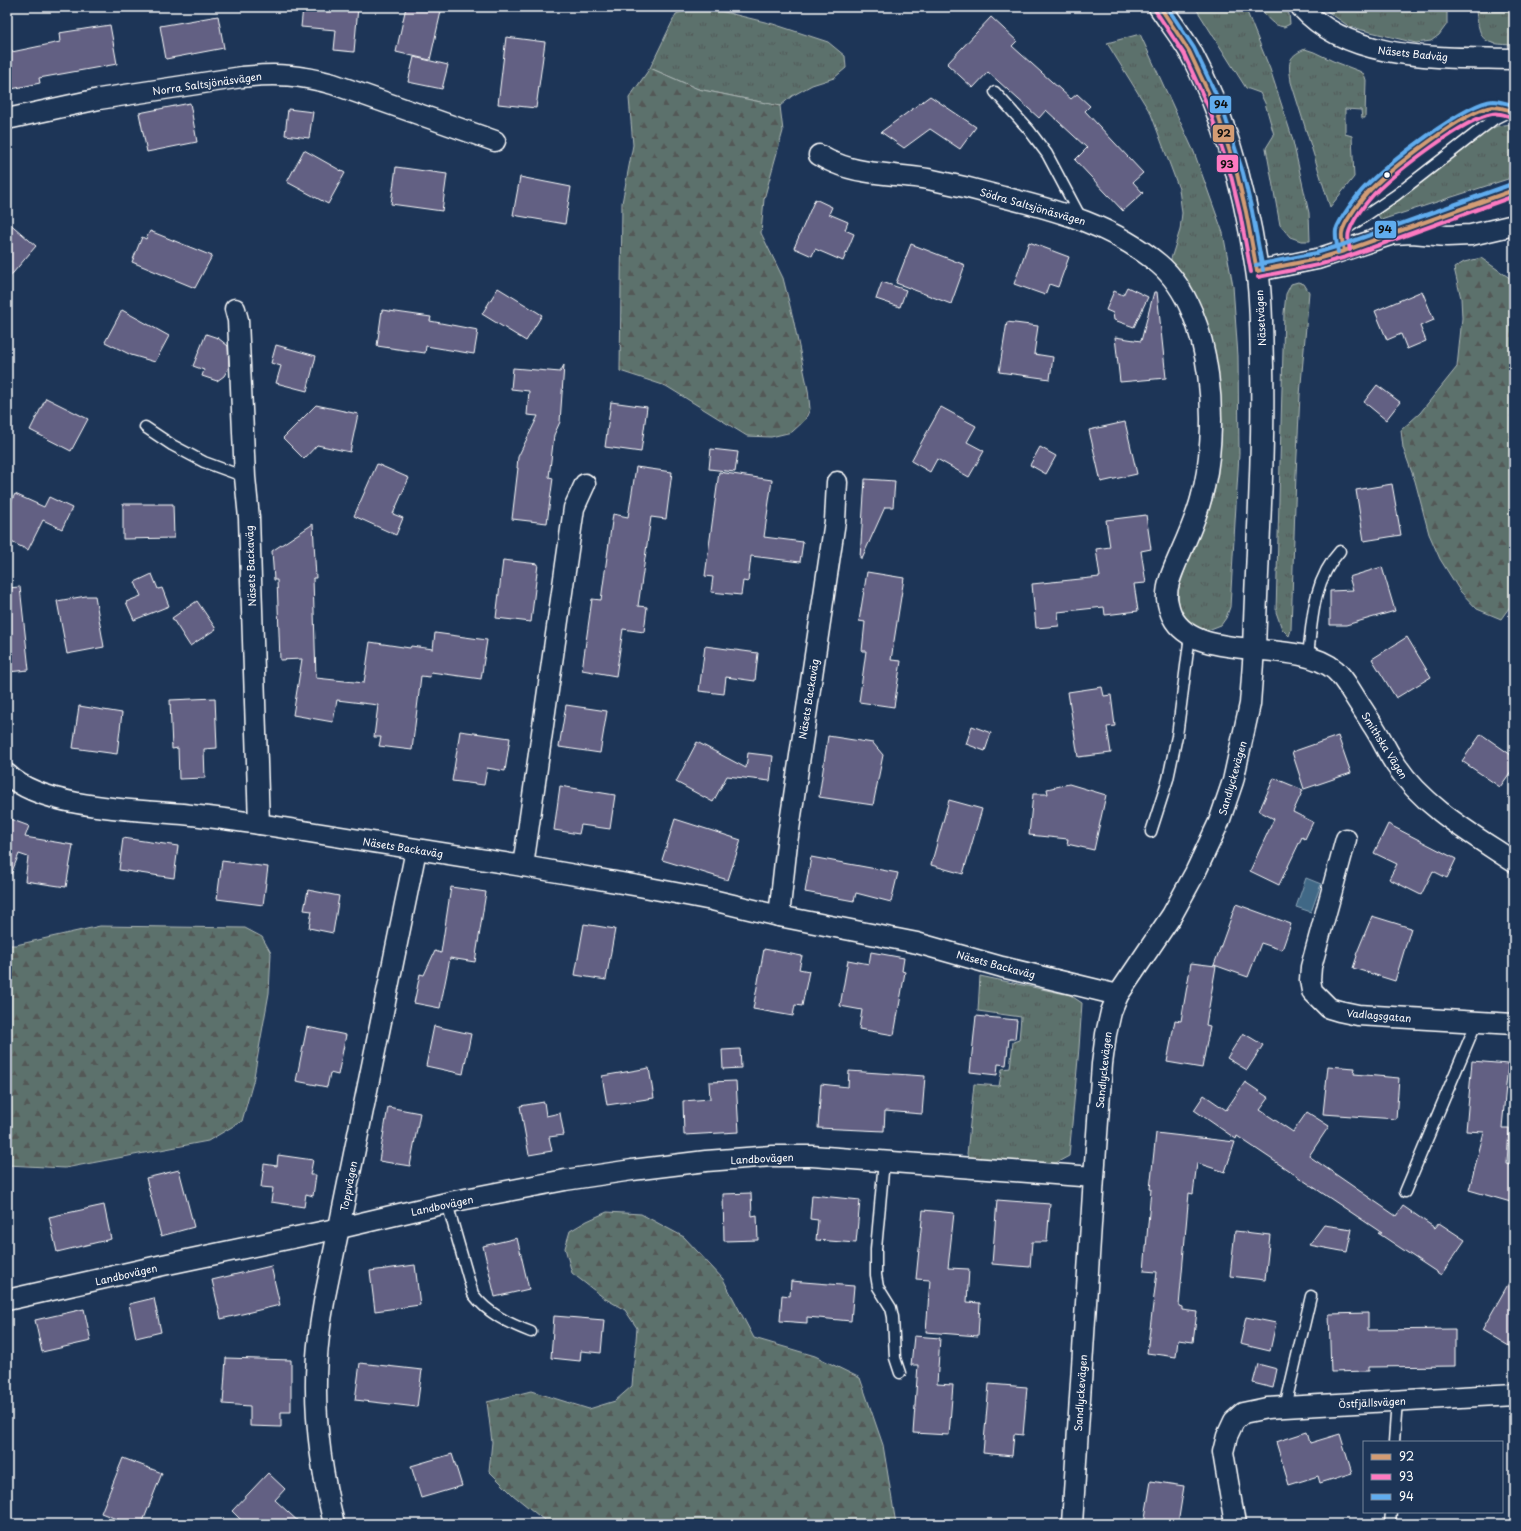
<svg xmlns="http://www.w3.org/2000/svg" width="1521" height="1531" font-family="'Playpen Sans',sans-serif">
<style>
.grass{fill:url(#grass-tufts);stroke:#aeb8b6}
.forest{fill:url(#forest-firs);stroke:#aeb8b6}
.water{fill:#3f6886;stroke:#8ca4b6}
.building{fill:#626183;stroke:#fff}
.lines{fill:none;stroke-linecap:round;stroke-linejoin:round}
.service-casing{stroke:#fff;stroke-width:13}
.minor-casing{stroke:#fff;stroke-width:23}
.tertiary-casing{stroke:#fff;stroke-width:25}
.service{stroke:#1d3557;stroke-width:10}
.minor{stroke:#1d3557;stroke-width:20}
.tertiary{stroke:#1d3557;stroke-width:22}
.bus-1-casing{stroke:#1d3557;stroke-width:7}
.bus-2-casing{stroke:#1d3557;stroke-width:7}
.bus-3-casing{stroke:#1d3557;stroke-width:7}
.bus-1{stroke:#d39c74;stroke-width:4}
.bus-2{stroke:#fe7ac1;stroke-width:4}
.bus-3{stroke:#60acee;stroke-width:4}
.bus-dot{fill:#fff;stroke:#1d3557;stroke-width:1.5}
.labels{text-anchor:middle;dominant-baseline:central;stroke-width:3;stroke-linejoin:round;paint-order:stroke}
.street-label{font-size:10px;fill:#fff;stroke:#1d3557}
.line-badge{stroke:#1d3557;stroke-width:1.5}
.pale-badge-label{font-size:11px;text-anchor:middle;font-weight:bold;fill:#111}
</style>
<defs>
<pattern id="grass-tufts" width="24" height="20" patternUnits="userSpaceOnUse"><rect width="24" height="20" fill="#5c716c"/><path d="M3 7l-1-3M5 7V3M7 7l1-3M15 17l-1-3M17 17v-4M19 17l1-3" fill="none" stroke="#525957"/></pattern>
<pattern id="forest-firs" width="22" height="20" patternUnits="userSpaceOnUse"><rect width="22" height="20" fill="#5c716c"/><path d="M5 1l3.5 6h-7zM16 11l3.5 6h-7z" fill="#525957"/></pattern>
</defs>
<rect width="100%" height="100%" fill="#1d3557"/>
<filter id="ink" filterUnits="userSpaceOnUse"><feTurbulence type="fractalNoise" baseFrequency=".025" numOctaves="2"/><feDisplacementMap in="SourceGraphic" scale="8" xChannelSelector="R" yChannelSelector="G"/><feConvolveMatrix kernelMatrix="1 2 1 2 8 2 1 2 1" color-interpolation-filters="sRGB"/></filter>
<g filter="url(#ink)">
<!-- grass -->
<g class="grass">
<polygon points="1195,7 1245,7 1270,69 1292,137 1309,213 1310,241 1301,241 1290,237 1280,225 1266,148 1274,135 1265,103 1260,93 1246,88"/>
<path d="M1261,7H1284L1289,14L1290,24L1284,27C1272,25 1267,19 1261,7Z"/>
<polygon points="1321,7 1357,7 1357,11 1447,11 1447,24 1439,35 1431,41 1416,43 1350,27"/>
<polygon points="693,8 708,8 773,24 828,42 845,56 846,68 834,78 812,85 792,96 780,106 698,89 650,68 676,14"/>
<path d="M1476,11H1514V45C1483,44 1480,42 1476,11Z"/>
<polygon points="1140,34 1194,152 1223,233 1233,286 1238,356 1239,454 1230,607 1226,618 1221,625 1208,630 1196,628 1184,621 1179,609 1178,590 1190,556 1213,498 1221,442 1221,405 1216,369 1170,262 1180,230 1182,213 1179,189 1151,114 1107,43"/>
<path d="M1305,49L1314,52L1333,61L1359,71L1364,74L1366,80L1365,118H1362L1361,110L1345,109V134L1352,136L1354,177L1330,207L1291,82C1289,64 1286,57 1305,49Z"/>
<polygon points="1512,124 1514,125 1514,177 1381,220 1378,215 1484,133 1497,126"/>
<polygon points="1298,282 1304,284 1309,292 1300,395 1296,474 1291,630 1289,636 1282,629 1276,612 1284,313 1286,294 1291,284"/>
<polygon points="980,976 1070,995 1082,1003 1079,1048 1069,1156 1056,1163 969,1158 967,1154 974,1084 999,1086 1002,1069 1010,1068 1013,1042 1019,1040 1021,1017 978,1011"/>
</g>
<!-- forest -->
<g class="forest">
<polygon points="650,68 698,89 780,106 783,131 764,199 761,233 783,278 793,318 808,390 810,409 805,420 792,432 771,437 747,436 666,386 620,371 622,203 633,145 629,98"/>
<polygon points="1481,258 1514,281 1514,601 1501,619 1477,609 1460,591 1440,559 1429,534 1415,481 1403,448 1401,430 1420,413 1457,367 1462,318 1461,298 1454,268 1464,262"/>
<polygon points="100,926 245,928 262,937 271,953 269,993 253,1082 242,1121 208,1141 65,1168 7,1165 7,945 16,945"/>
<polygon points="607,1212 641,1214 684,1237 723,1279 754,1338 815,1356 860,1378 883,1445 896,1524 549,1524 513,1495 489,1471 492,1442 487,1402 531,1391 589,1409 615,1401 632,1386 637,1328 625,1310 604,1298 572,1273 565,1248 570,1231 587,1221"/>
</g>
<!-- water -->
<polygon class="water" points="1306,878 1321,884 1311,912 1296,907"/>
<!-- building -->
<g class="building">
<polygon points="303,7 358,7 354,52 334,50 336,30 301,27"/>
<polygon points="406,7 442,7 430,60 396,52"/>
<polygon points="218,16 224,48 166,59 160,26"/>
<polygon points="991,17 1017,41 1012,46 1071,99 1077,94 1090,106 1085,111 1143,173 1133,182 1143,193 1123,211 1075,160 1087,148 1046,110 1039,118 988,72 973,88 947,64"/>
<polygon points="110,25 117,64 39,78 40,83 7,90 7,53 60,42 59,33"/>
<polygon points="506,37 545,42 536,108 498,104"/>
<polygon points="414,57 448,65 442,89 408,82"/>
<polygon points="930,96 976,127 960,149 930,129 904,148 881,132"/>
<polygon points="190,103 197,142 147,152 139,113"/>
<polygon points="288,109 313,112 309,138 285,135"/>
<polygon points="304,150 345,173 328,204 287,182"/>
<polygon points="396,167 447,174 442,211 391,204"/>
<polygon points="520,177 571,187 565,224 513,215"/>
<polygon points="815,199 832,207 829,214 848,222 845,230 854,234 843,261 815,249 812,256 794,248"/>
<polygon points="7,221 36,246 7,280"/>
<polygon points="150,231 212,256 195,288 132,262 142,237 146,239"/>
<polygon points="1029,242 1069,257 1058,287 1049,284 1045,295 1014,284"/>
<polygon points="911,244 965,265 951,304 896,283"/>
<polygon points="882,282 906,290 900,307 876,299"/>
<polygon points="1127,287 1148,297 1134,327 1114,320 1113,313 1106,310 1114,291 1123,295"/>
<polygon points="498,288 542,315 526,341 482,314"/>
<polygon points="1422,291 1434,320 1420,326 1426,341 1407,349 1401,334 1387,340 1375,311"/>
<polygon points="1154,292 1157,292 1166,378 1120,382 1115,337 1141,341"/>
<polygon points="122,310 169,336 155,362 131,355 105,342"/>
<polygon points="382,310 431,317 430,321 478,330 474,354 426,346 425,353 377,346"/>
<polygon points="1007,322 1038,326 1034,354 1053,357 1050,379 999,372"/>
<polygon points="206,334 218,338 228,346 229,367 224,376 217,381 202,376 204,370 193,366"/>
<polygon points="276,345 316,356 307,391 276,383 281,366 271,363"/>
<polygon points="564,365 560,422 554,435 549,477 553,478 547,523 512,519 518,468 517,468 518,457 538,416 527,415 529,391 511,389 513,368 560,372"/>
<polygon points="1377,385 1400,402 1386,420 1364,402"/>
<polygon points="46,398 88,419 71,451 30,430"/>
<polygon points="611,402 647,407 641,452 605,447"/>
<polygon points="316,405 358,414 350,452 317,445 304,459 283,438"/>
<polygon points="941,407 976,426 967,442 984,451 969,477 937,459 930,472 911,461"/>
<polygon points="1125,422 1137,474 1101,482 1089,430"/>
<polygon points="1040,447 1056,456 1046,474 1030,465"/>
<polygon points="711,449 738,452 735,472 709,469"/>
<polygon points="377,464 409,478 393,514 403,518 396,535 354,516"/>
<polygon points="636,467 672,472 666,519 651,517 638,606 647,607 644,632 623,629 616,676 582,670 592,599 601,600 613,514 628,517"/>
<polygon points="719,472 772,480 764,537 803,542 800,562 751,556 748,582 743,581 741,595 711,592 713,577 705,576"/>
<polygon points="865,479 895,481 893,507 885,507 862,558 860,558"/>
<polygon points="1392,484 1401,535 1364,541 1356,490"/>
<polygon points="15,494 44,507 49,497 72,508 62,529 43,520 28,550 7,540 7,510"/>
<polygon points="123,504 173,504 174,538 123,539"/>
<polygon points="1146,515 1151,549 1141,551 1146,583 1134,584 1138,611 1105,615 1104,607 1058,612 1059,626 1036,628 1032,584 1100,577 1096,549 1110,547 1106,520"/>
<polygon points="313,524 316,578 313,578 316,678 364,683 370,642 410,648 411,646 433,649 435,633 487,640 481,679 431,672 430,677 421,676 412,750 379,746 381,737 374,737 378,705 337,700 333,722 293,715 302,659 280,660 277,580 274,580 272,551"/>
<polygon points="503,560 538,564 531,622 496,618"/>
<polygon points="1382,567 1395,611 1346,625 1330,625 1330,591 1353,590 1349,577"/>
<polygon points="867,572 904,578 891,660 901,661 894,707 859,702 866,651 862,651 865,622 859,621"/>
<polygon points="152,574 158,589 162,588 169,606 134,620 126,602 141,596 135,582"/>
<polygon points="20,587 29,670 7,672 7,588"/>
<polygon points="86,596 95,596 104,647 67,654 57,601"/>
<polygon points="197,601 216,629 190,646 172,618"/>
<polygon points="1407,637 1431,677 1396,698 1372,659"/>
<polygon points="705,646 758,653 755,681 726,677 724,694 699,691"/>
<polygon points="1102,687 1104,696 1111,695 1115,726 1107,727 1111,753 1078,757 1068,692"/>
<polygon points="215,698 217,748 204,749 205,778 179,779 178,748 172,749 170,700"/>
<polygon points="566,705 607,711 600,753 559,747"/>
<polygon points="79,706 122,713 117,754 73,748"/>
<polygon points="972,726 991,733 985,751 966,744"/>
<polygon points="460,731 510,738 505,771 487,768 484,785 452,781"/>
<polygon points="1481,734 1514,757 1514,767 1500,787 1462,761"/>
<polygon points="828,736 873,743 883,755 873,805 819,797"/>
<polygon points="1338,736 1351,773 1304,789 1292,752"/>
<polygon points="697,742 746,768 748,753 773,756 770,781 727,776 713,802 676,782"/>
<polygon points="1274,778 1303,790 1293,812 1313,822 1305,839 1302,837 1279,885 1250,871 1274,819 1259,811"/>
<polygon points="1069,784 1106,795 1094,850 1067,844 1068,839 1029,835 1033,794 1048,794 1047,789"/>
<polygon points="560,786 615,795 610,829 581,825 579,834 554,830"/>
<polygon points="949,800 982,809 963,874 931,865"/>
<polygon points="7,818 29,826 25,837 73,845 66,887 25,881 28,857 19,854 9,879 7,879"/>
<polygon points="675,819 741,840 728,880 662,860"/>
<polygon points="1388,824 1456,859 1447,878 1433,871 1421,895 1389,879 1397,864 1374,853"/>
<polygon points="123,838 178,846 174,878 119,870"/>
<polygon points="811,857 898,873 891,902 856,893 854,901 805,892"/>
<polygon points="222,861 268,867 263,905 217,899"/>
<polygon points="451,887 486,892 475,962 450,958 440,1008 414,1003 420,974 424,975 435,951 441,953"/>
<polygon points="308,890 339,896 333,933 309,928 312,911 304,910"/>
<polygon points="1236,904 1291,924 1282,950 1261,943 1248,977 1214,965"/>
<polygon points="1372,916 1411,928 1395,981 1353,968 1357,956 1356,955"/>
<polygon points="584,924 615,929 606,980 575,975"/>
<polygon points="764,949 802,956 799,969 809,971 802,1006 795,1005 793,1016 753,1009"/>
<polygon points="871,952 904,958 902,971 905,972 894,1035 859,1029 862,1010 840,1006 848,960 869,964"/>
<polygon points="1191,963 1216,966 1206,1025 1210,1026 1202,1068 1167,1062 1175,1020 1181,1021"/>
<polygon points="976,1016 1017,1020 1015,1039 1009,1039 1006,1065 998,1064 997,1075 970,1072"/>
<polygon points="434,1026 471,1034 463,1074 426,1066"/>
<polygon points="307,1027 346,1035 338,1075 330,1073 327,1087 296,1081"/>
<polygon points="1243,1033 1263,1045 1247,1070 1227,1058"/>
<polygon points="740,1049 741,1068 723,1069 722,1050"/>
<polygon points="1472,1061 1508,1064 1502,1128 1509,1128 1507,1164 1514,1166 1514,1203 1469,1190 1484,1132 1466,1131"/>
<polygon points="1328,1066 1355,1068 1354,1074 1399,1078 1396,1119 1323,1114"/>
<polygon points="649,1068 654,1098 607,1105 602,1076"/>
<polygon points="849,1071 925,1076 922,1114 885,1111 884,1131 818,1128 821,1084 848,1087"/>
<polygon points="736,1081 739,1132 684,1135 683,1101 710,1099 709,1082"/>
<polygon points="1245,1082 1269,1098 1260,1110 1293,1132 1307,1112 1329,1126 1309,1156 1396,1216 1403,1206 1435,1228 1439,1223 1465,1240 1441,1275 1378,1233 1382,1233 1237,1136 1236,1139 1194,1110 1204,1095 1226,1110"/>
<polygon points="544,1102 546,1116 560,1113 564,1135 549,1137 552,1151 529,1155 520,1106"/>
<polygon points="388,1107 420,1113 410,1166 379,1161"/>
<polygon points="1156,1133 1235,1142 1225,1172 1197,1163 1193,1194 1189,1193 1179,1306 1182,1307 1182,1310 1197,1312 1193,1342 1178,1340 1176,1357 1147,1353 1157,1272 1144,1271 1151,1189 1150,1189"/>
<polygon points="278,1155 313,1160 310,1175 316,1175 313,1196 306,1194 304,1207 271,1202 273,1188 261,1187 264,1164 277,1166"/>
<polygon points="179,1170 194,1227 161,1236 146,1178"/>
<polygon points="751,1193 752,1216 757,1215 758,1240 724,1241 723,1194"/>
<polygon points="812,1195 860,1200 856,1243 816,1240 818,1220 810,1219"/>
<polygon points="997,1200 1050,1204 1047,1242 1032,1242 1030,1267 992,1264"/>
<polygon points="104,1205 111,1239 57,1252 49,1217"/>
<polygon points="923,1210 954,1213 948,1268 969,1269 967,1302 980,1303 978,1336 926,1332 930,1280 916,1279"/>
<polygon points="1324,1225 1352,1229 1347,1252 1309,1245"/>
<polygon points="1235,1231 1270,1235 1265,1280 1230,1276"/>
<polygon points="517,1238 529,1289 495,1297 483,1246"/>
<polygon points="415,1265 420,1305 375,1311 370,1271"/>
<polygon points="271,1266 280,1305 221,1319 212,1280"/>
<polygon points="1514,1274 1514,1349 1482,1330"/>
<polygon points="791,1281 854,1286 851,1321 807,1317 807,1323 780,1321 782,1295 790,1296"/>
<polygon points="154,1298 161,1332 136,1338 129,1304"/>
<polygon points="84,1309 91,1341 42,1352 35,1320"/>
<polygon points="1368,1313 1368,1330 1455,1329 1455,1366 1369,1367 1369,1371 1331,1372 1329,1314"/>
<polygon points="554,1316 604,1320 601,1353 581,1351 580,1361 551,1358"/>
<polygon points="1246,1317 1276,1323 1270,1351 1240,1344"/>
<polygon points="914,1336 940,1338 937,1384 953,1385 949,1435 913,1433 918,1365 911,1365"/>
<polygon points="226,1358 291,1360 291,1412 281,1412 281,1427 250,1426 250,1406 223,1404"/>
<polygon points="360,1363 422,1370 417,1407 355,1400"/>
<polygon points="1258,1364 1277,1369 1273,1388 1253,1383"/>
<polygon points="989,1384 1027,1387 1023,1435 1014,1434 1012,1456 983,1453"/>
<polygon points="1307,1432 1310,1443 1340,1434 1352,1473 1320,1483 1318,1476 1289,1485 1276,1442"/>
<polygon points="452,1454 462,1486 421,1498 411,1466"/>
<polygon points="123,1458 162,1473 142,1524 129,1524 101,1513"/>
<polygon points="268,1473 285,1489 275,1500 301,1524 245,1524 232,1511"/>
<polygon points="1151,1481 1184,1486 1178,1524 1144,1524"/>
</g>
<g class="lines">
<defs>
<g id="service">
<polyline points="995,92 1029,130 1047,154 1081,218"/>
<polyline points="1409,228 1514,190"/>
<polyline points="1343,231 1396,195 1494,119 1512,110"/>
<polyline points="1344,251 1342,232 1356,207 1369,191 1386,175 1436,137 1474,113 1493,107 1514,111"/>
<polyline points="145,427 172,445 204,462 245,477"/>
<path d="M1308,657C1312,620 1313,580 1340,551"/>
<polyline points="1151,832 1168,779 1177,736 1190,635"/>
<polyline points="884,1161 876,1249 876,1275 878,1287 891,1308 893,1317 895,1358 900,1373"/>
<polyline points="1405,1192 1477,1021"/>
<path d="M447,1203L473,1294C488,1314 508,1323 531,1332"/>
<polyline points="1285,1407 1311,1296"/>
<polyline points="1394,1442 1397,1400"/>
<polyline points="1390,1524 1391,1512"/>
</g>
<g id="minor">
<path d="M1301,7C1351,63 1445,57 1514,59"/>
<path d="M7,119L99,99L242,77C277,73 300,75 333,84L495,141"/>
<path d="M819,155C824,158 829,161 835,163C862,175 899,174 928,179C953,184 978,190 1003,197C1060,211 1113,226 1159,264C1215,312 1220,433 1201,499C1196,518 1188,536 1180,554C1174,568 1166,584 1167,599C1168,604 1170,612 1172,616C1196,665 1294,636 1335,670C1343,677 1348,686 1353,694C1359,704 1366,714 1372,724C1381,737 1387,752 1396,765C1424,807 1472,834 1514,862"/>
<polyline points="1257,271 1317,259 1393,234 1412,233 1447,236 1471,235 1514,225"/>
<polyline points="235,309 238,320 245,477 249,518 259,824"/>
<path d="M7,774C41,808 136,810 183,814C209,817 234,820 259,824L523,866L639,886L712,900L779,916L917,943L1002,967L1118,995"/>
<polyline points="1346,839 1311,967 1310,980 1312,991 1329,1008 1339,1011 1358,1015 1514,1024"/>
<polyline points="523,866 574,508 585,484"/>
<polyline points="779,916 787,843 835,521 837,482"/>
<polyline points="7,1300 163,1265 340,1228 455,1201 565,1180 632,1170 706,1161 772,1156 812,1156 1094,1177"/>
<path d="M334,1524C319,1462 311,1399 319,1336C320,1323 323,1309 325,1296L416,850"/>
<polyline points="1072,1524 1094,1177 1102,1064 1106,1034 1111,1012 1118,995 1172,915 1195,873 1219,822 1233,781 1250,704 1254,649"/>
<polyline points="1235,1524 1223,1452 1227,1436 1234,1421 1243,1413 1267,1408 1514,1394"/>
</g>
<path id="tertiary" d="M1160,7C1170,22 1181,36 1190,51C1226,118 1246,195 1257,270C1262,301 1261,334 1262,366C1264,460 1257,555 1254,649"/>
</defs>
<!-- service casing -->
<use href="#service" class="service-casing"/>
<!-- minor casing -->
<use href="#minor" class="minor-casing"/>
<!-- tertiary casing -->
<use href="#tertiary" class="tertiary-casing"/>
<!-- service -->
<use href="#service" class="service"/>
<!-- minor -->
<use href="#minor" class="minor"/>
<!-- tertiary -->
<use href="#tertiary" class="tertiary"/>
<defs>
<g id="bus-1">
<polyline points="1160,7 1189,51 1216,109 1237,174 1246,212 1257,271"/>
<path d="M1344,251C1343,245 1341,238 1342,233C1343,223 1363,197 1370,190C1390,170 1467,108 1493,107C1499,107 1508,110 1514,111"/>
<polyline points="1257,271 1317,259 1344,251 1514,190"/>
</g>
<g id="bus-2">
<polyline points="1155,10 1184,54 1210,111 1231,176 1240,213 1251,272"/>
<path d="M1350,250C1349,245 1347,237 1349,232C1353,220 1365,204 1374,194C1395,173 1463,119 1492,114C1498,112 1507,116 1513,117"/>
<polyline points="1258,277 1318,265 1346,257 1514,196"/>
</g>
<g id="bus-3">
<polyline points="1167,7 1194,48 1222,107 1243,173 1252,211 1263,270"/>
<path d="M1338,252C1337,245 1335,236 1336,230C1339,220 1357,195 1365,187C1384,166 1467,102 1493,101C1500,101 1507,104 1514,105"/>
<polyline points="1256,265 1316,253 1342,245 1512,184"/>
</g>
</defs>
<!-- bus-1 casing -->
<use href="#bus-1" class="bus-1-casing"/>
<!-- bus-2 casing -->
<use href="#bus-2" class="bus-2-casing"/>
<!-- bus-3 casing -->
<use href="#bus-3" class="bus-3-casing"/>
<!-- bus-1 -->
<use href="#bus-1" class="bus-1"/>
<!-- bus-2 -->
<use href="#bus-2" class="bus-2"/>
<!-- bus-3 -->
<use href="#bus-3" class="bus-3"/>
</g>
</g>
<!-- markers -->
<circle class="bus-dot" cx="1387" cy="175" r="3.5"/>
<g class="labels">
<!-- street labels -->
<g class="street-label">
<text transform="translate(1413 53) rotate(6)">Näsets Badväg</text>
<text transform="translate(207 83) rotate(-8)">Norra Saltsjönäsvägen</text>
<text transform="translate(1033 206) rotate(16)">Södra Saltsjönäsvägen</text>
<text transform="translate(1260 318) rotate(-93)">Näsetvägen</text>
<text transform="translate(250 566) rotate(-92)">Näsets Backaväg</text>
<text transform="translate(808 699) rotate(-81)">Näsets Backaväg</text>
<text transform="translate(1385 745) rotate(58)">Smithska Vägen</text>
<text transform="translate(1232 778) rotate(-74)">Sandlyckevägen</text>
<text transform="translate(403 847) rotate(9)">Näsets Backaväg</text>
<text transform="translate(996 964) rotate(15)">Näsets Backaväg</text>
<text transform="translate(1379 1015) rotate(5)">Vadlagsgatan</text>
<text transform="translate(1103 1070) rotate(-84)">Sandlyckevägen</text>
<text transform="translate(762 1158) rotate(-3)">Landbovägen</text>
<text transform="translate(348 1186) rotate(-79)">Toppvägen</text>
<text transform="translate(442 1205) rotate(-12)">Landbovägen</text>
<text transform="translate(126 1274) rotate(-13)">Landbovägen</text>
<text transform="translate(1080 1393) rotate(-86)">Sandlyckevägen</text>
<text transform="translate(1372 1402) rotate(-3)">Östfjällsvägen</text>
</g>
</g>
<g class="line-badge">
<rect x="1209" y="95" width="23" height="19" rx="4" fill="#60acee"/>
<rect x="1212" y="124" width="23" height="19" rx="4" fill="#d39c74"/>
<rect x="1216" y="154" width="23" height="19" rx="4" fill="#fe7ac1"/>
<rect x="1374" y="220" width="23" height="19" rx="4" fill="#60acee"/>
</g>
<g class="pale-badge-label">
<text x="1221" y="108">94</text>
<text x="1224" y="137">92</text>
<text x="1227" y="168">93</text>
<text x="1385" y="233">94</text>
</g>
<!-- margin -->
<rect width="1521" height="1531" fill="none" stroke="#1d3557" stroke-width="24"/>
<rect x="12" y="12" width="1497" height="1507" fill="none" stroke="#fff" stroke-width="1.5" filter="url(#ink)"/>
<!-- legend -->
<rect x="1363" y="1441" width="140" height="72" fill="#1d3557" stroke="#77869a"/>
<rect x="1371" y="1454" width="20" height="6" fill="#d39c74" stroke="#77869a"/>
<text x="1399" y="1461" font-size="12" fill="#ffffff">92</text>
<rect x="1371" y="1474" width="20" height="6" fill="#fe7ac1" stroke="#77869a"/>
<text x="1399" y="1481" font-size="12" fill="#ffffff">93</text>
<rect x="1371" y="1494" width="20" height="6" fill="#60acee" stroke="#77869a"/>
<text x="1399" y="1501" font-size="12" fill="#ffffff">94</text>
</svg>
